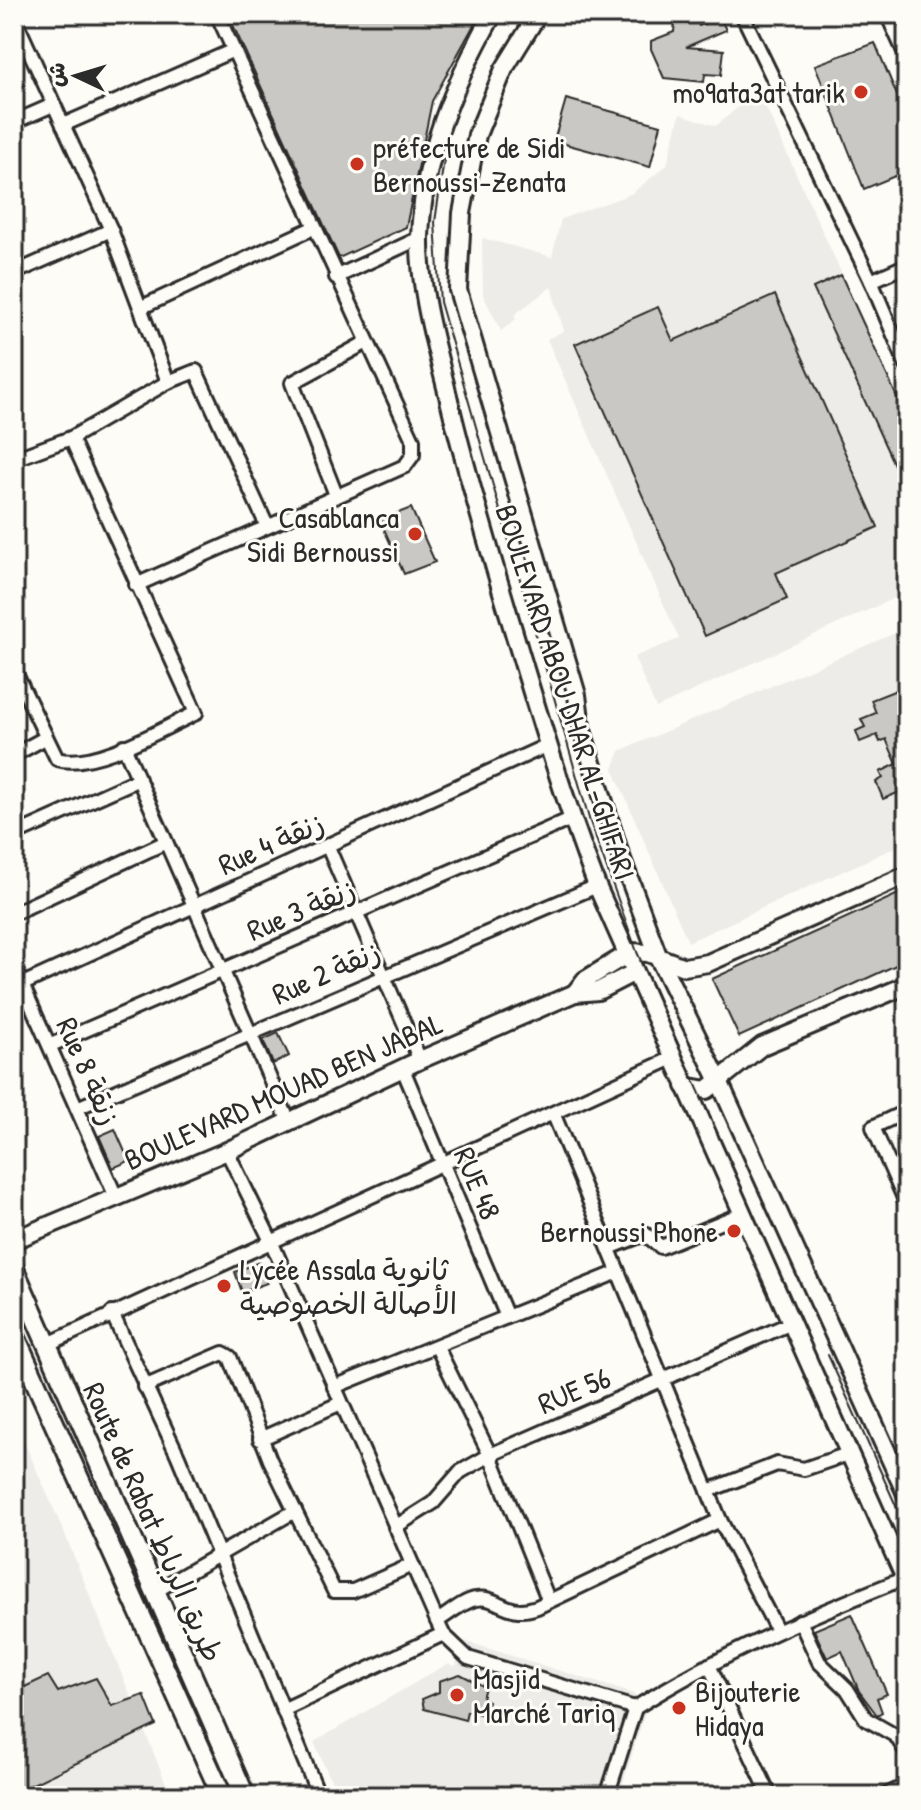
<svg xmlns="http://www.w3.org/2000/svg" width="921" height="1810" font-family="'Patrick Hand','Playpen Sans Arabic',sans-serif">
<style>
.built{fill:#edece8}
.building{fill:#c9c8c4;stroke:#2b2b2b;stroke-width:2}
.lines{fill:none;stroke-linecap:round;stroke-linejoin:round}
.street-casing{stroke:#2b2b2b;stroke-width:18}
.secondary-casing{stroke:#2b2b2b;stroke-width:22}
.primary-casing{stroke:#2b2b2b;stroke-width:24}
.street{stroke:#fdfcf7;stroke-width:12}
.secondary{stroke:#fdfcf7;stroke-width:16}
.primary{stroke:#fdfcf7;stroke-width:18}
.tram{stroke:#2b2b2b;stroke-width:2}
.poi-dot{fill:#c8321e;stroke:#fdfcf7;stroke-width:3}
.labels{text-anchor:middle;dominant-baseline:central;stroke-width:6;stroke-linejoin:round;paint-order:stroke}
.poi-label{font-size:30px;fill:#2b2b2b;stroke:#fdfcf7;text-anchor:start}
.street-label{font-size:30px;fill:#2b2b2b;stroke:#fdfcf7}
</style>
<rect width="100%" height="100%" fill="#fdfcf7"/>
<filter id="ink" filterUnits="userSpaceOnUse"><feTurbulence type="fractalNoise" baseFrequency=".0125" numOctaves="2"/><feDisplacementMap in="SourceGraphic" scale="16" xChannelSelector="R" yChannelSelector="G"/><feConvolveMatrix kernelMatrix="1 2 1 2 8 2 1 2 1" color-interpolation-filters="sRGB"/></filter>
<g filter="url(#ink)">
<!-- built -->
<g class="built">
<polygon points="758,90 907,417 907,592 656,708 634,657 679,639 547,339 564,331 551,287 514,315 516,319 501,331 483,295 482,238 552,257 561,219 631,194 667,165 680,114 716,126"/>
<polygon points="907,628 907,842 688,942 613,769 620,751"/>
<polygon points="14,1419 64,1532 171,1796 14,1796"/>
<polygon points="461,1640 634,1694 646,1710 619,1796 338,1796 314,1742 447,1664 456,1666"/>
</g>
<!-- building -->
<g class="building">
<polygon points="228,14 480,14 432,101 406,227 339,258"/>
<polygon points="684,17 695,18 699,26 720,17 726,30 686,47 724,50 721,75 705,74 704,82 664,78 651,49 651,41 674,32 675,20"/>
<polygon points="875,43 907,119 907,171 864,189 815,65"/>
<polygon points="566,99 661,125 650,167 554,141"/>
<polygon points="841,275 907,419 907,493 813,288"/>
<polygon points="775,295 878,527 776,573 787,599 705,636 575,344 658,307 673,341"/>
<polygon points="411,508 435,562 404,574 380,520"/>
<polygon points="904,687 907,789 883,799 876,782 883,778 880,772 897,764 886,739 880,742 877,735 860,742 856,731 865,727 861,719 876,713 871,700"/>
<polygon points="907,890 907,960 739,1037 712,979"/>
<polygon points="278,1033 289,1056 273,1064 263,1040"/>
<polygon points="115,1129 129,1161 113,1168 99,1136"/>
<polygon points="259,1262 267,1283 242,1292 235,1272"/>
<polygon points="852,1614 887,1694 877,1698 882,1712 877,1715 859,1691 842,1651 827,1658 814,1630"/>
<polygon points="460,1674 485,1687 482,1698 488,1701 484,1715 467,1711 465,1720 424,1709 422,1699 439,1692 439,1681"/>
<polygon points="48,1676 58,1692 96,1678 112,1706 144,1695 156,1725 14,1793 14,1692"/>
</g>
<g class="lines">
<defs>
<g id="street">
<polyline points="742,14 871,281 907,366"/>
<polyline points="887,14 907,58"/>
<polyline points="14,17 111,230 168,382"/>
<polyline points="14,122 53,105"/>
<polyline points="63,125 234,50"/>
<polyline points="14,273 111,230"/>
<polyline points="336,277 420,238"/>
<polyline points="871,281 907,265"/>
<polyline points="142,307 313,228"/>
<polyline points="14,459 71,438 168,382 196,371 267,526"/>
<polyline points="336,495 292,383 367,342"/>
<polyline points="136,585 405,466 413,455 413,440 217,14"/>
<path d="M14,670L57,759C93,770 162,729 196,713L71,438"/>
<polyline points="124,746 289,1122"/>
<polyline points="14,755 45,738"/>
<polyline points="14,835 139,779"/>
<polyline points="328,847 420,1060"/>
<polyline points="14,913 166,842"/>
<polyline points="14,966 116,1197"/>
<polyline points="14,988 548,745"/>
<polyline points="51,1045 571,819"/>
<polyline points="403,1069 507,1317"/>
<polyline points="77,1108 597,886"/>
<polyline points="907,1111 873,1127 907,1205"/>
<polyline points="554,1115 720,1520 777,1630"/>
<path d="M227,1151L271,1241L437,1621L443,1634L468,1658L635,1708C720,1654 812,1615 905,1578"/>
<polyline points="609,1248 645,1234 661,1247 741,1214"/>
<polyline points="112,1313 178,1456 319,1796"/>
<polyline points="46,1345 673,1058"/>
<polyline points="437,1347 490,1455 548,1599"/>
<polyline points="144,1387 223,1353 230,1357 270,1460 334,1591 353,1591 412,1565"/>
<polyline points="334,1387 618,1272"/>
<polyline points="260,1439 341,1403"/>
<polyline points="708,1491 777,1464 804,1469 848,1454"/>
<polyline points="395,1527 433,1503 460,1472 490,1455 789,1324"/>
<polyline points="154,1592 295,1511"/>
<path d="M437,1621C449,1614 463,1601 476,1599C498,1595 506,1618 537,1607L720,1520"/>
<polyline points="800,1621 819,1662 847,1689 866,1719 896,1736 907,1753"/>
<polyline points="709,1665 770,1796"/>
<polyline points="285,1709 443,1634"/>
<polyline points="607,1796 635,1708"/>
<polyline points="884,1796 907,1785"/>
</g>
<g id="secondary">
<path d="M493,14C454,84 423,155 420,237C419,293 437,349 450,404C468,479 490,552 512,626C538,713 564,800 597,886L907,1583"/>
<polyline points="538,14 504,69 477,135 462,213 458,290 577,695 581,727 619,851 660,961 719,1081 907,1496"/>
<polyline points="575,993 585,980 631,952 648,953 684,967 708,963 907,875"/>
<polyline points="685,1086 707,1090 762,1046 907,985"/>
<polyline points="14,1240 227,1151 420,1060 575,993 598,991 633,973"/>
</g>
<g id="primary">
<polyline points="14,1269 245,1796"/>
<polyline points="14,1334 222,1796"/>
</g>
</defs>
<!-- street casing -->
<use href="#street" class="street-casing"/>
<!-- secondary casing -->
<use href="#secondary" class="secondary-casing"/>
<!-- primary casing -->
<use href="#primary" class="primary-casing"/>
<!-- street -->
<use href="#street" class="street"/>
<!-- secondary -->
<use href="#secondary" class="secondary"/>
<!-- primary -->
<use href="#primary" class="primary"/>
<!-- tram -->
<g class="tram">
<polyline points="447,139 435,222 440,302 590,822 637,952 907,1560"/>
<polyline points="828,1355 907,1530"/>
</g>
</g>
</g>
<!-- markers -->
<g class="poi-dot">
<circle cx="861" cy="92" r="8"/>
<circle cx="357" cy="164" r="8"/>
<circle cx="415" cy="534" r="8"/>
<circle cx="734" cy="1231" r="8"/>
<circle cx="224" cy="1286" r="8"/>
<circle cx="457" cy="1695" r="8"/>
<circle cx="679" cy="1708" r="8"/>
</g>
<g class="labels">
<!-- poi labels -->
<g class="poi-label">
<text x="845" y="92" text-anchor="end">mo9ata3at tarik</text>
<text x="373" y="147">préfecture de Sidi<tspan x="373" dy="34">Bernoussi-Zenata</tspan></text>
<text x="399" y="517" text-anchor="end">Casablanca<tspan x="399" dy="34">Sidi Bernoussi</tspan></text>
<text x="718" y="1231" text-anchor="end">Bernoussi Phone</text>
<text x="240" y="1269">Lycée Assala ثانوية<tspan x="240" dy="34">الأصالة الخصوصية</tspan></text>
<text x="473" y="1678">Masjid<tspan x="473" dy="34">Marché Tariq</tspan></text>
<text x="695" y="1691">Bijouterie<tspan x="695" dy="34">Hidaya</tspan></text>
</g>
<!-- street labels -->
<g class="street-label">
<text transform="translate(566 692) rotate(72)">BOULEVARD ABOU DHAR AL-GHIFARI</text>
<text transform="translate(271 843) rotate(-24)">Rue 4 زنقة</text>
<text transform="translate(301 909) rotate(-23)">Rue 3 زنقة</text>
<text transform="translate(326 972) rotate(-24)">Rue 2 زنقة</text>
<text transform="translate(89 1071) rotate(66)">Rue 8 زنقة</text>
<text transform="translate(283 1091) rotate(-24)">BOULEVARD MOUAD BEN JABAL</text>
<text transform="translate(478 1183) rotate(67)">RUE 48</text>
<text transform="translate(574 1390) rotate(-23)">RUE 56</text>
<text transform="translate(154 1522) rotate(66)">Route de Rabat طريق الرباط</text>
</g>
</g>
<!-- margin -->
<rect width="921" height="1810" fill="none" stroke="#fdfcf7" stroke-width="48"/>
<rect x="24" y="24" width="873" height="1762" fill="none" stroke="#2b2b2b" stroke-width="3" filter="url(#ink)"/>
<!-- north arrow -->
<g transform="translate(76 76) rotate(274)" stroke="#fdfcf7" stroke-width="6" paint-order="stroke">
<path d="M0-6L14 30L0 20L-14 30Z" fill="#2b2b2b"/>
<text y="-12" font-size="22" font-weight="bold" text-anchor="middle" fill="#2b2b2b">ش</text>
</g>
</svg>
